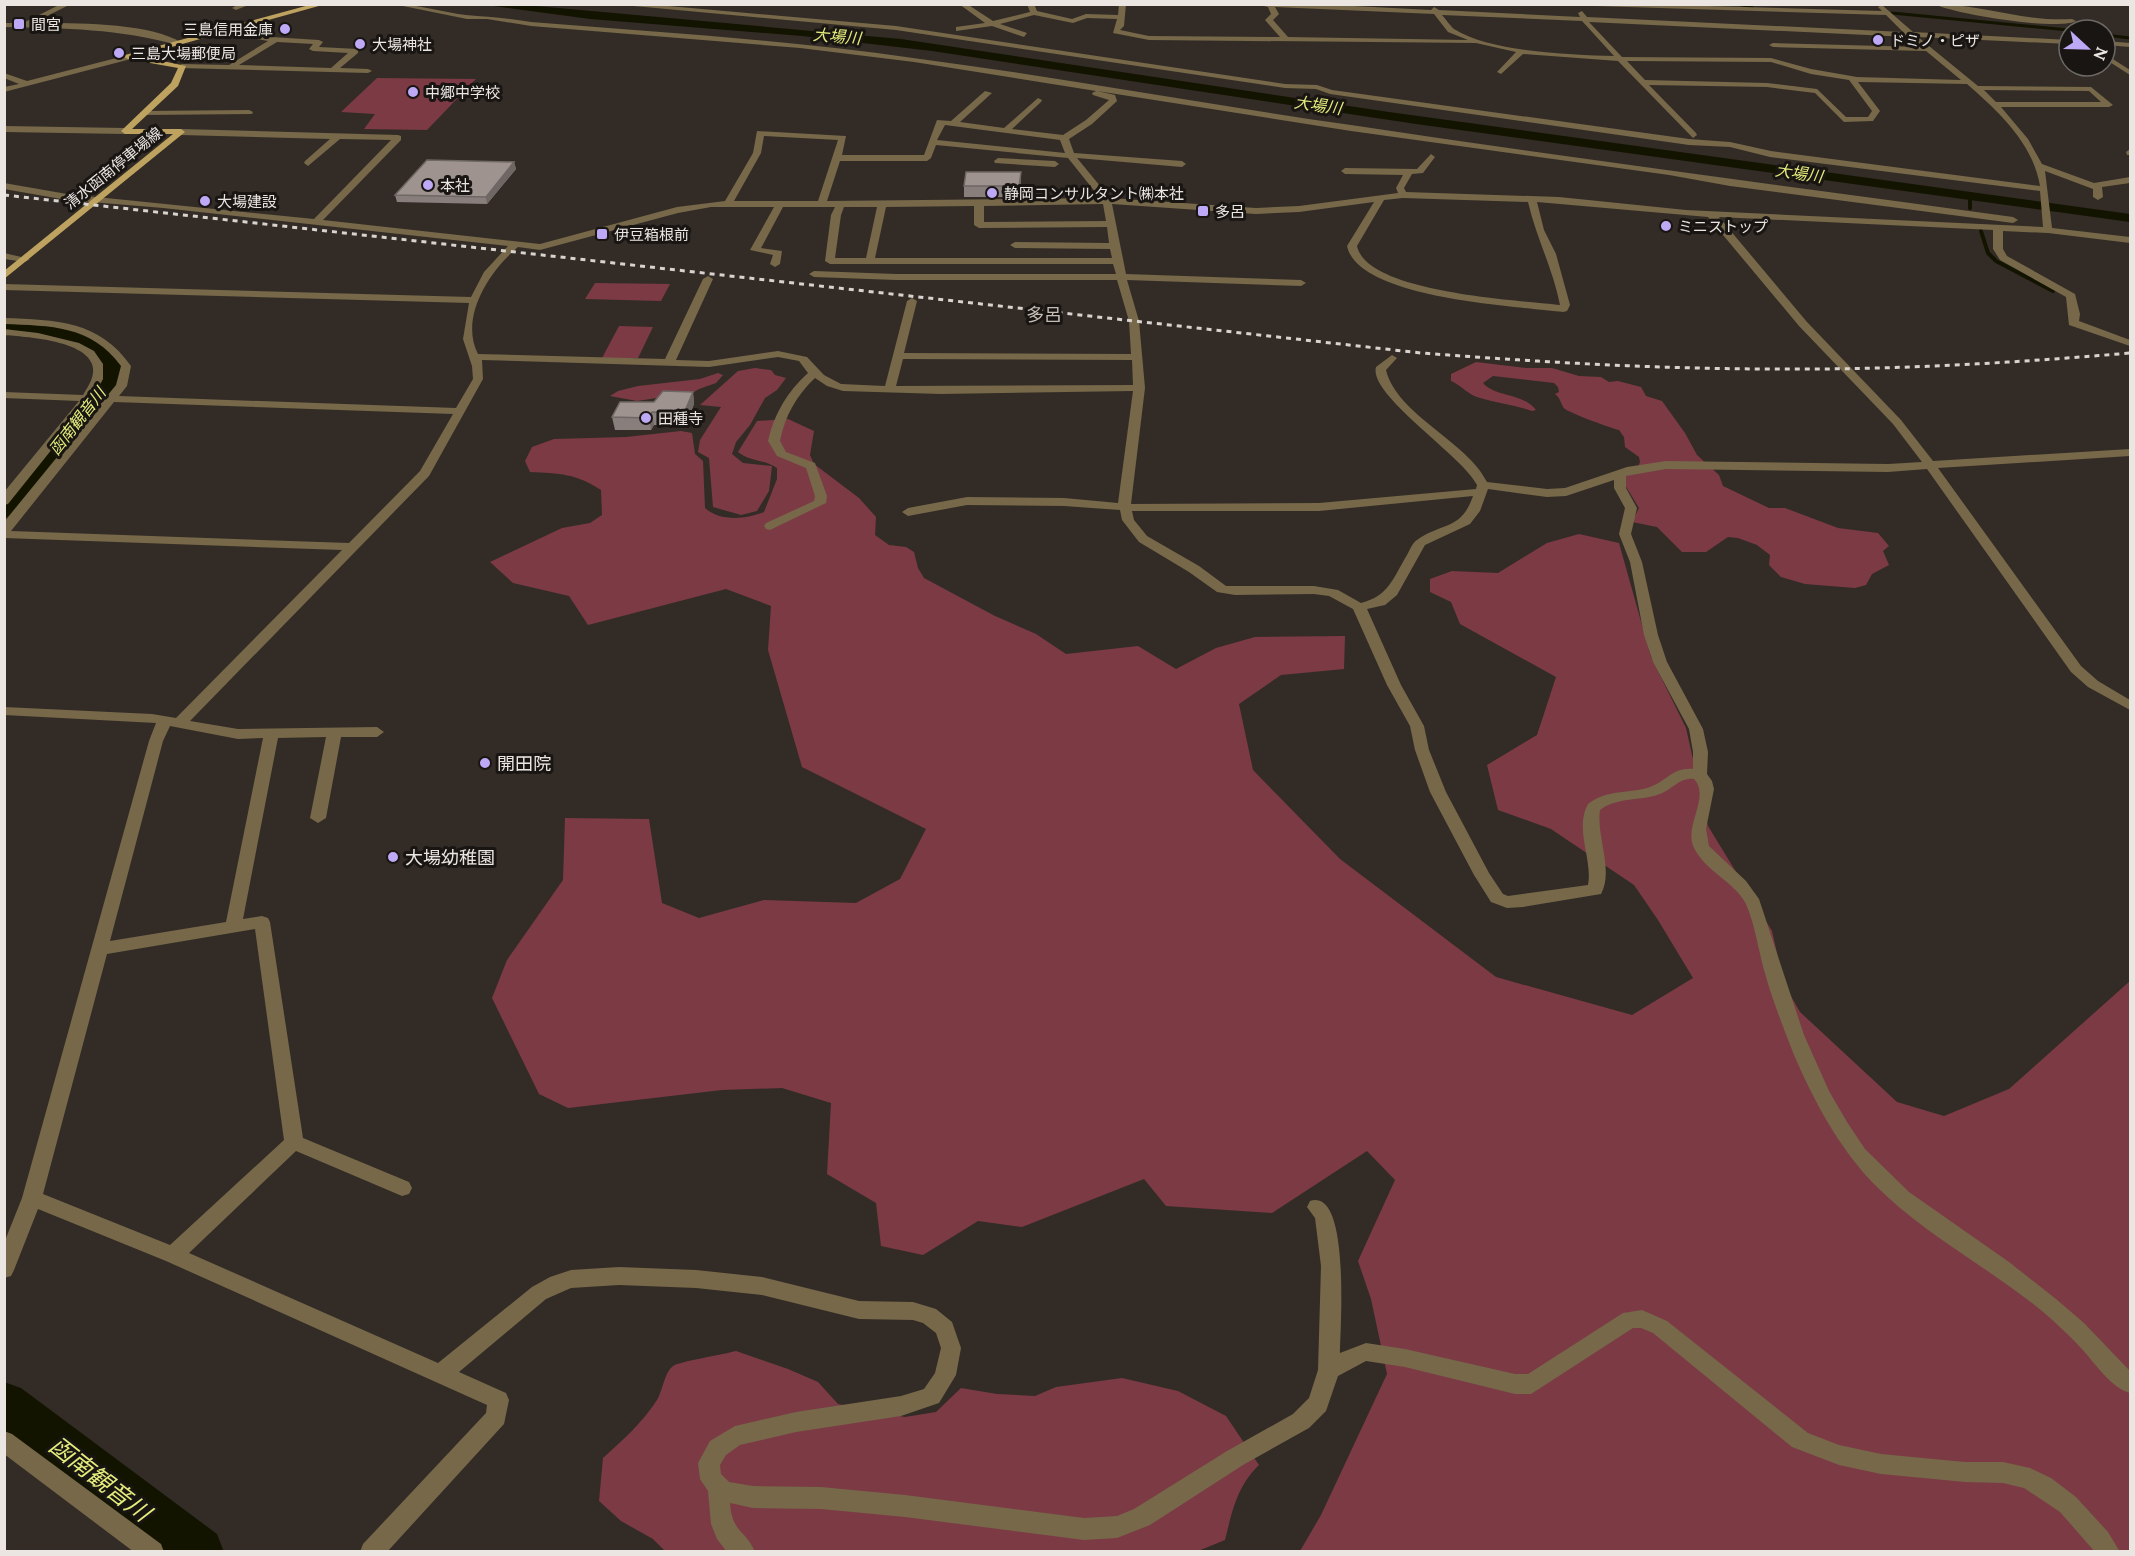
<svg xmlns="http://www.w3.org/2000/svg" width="2135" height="1556" font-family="Lora,'Noto Sans JP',serif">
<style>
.green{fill:#7c3a45}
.water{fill:#131400}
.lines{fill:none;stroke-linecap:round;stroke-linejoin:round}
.stream-far1{stroke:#131400;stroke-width:3}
.stream{stroke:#131400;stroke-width:4}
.river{fill:#131400;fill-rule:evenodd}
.minor{fill:#766849;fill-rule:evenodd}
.major{fill:#bea25f;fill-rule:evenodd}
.rail{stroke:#d8d3cf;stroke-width:3;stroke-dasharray:5 5;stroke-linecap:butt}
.wall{fill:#887e7b}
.shaded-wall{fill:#6f6764}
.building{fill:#9e938f;stroke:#6f6764;stroke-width:1.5}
.poi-dot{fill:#bda9f5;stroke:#181512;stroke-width:2}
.labels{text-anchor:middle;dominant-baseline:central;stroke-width:6;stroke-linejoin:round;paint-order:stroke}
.far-poi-label{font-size:15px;fill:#ebe6e2;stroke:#181512;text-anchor:start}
.far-street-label{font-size:15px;fill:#ebe6e2;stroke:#181512}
.far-water-label{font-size:16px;font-style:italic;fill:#e4ec7b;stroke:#181512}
.far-quarter-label{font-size:18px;fill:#c6bdb5;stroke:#181512}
.poi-label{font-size:18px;fill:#ebe6e2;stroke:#181512;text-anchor:start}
.near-water-label{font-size:24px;font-style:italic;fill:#e4ec7b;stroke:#181512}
</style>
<rect width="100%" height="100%" fill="#332c26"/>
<!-- green -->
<g class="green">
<polygon points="377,78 476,79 427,130 364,129 375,114 341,112"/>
<polygon points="595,283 670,284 661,301 585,299"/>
<polygon points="619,326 653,327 638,358 602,358"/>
<path d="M1476,362L1526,368H1552L1579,376L1601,377L1609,382L1618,381L1641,387L1646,396L1662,401L1685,433L1697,455L1719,475L1723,486L1769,508H1785L1838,528L1878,533L1889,546L1883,551L1889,565L1872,574L1866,585L1855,588L1805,584L1781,577L1769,565L1770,555L1757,545L1738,538L1728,537L1706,552H1682L1657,527L1632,522L1639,508L1625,485L1623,477L1636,471L1640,462L1639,457L1625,447L1624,437L1619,430C1613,429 1570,413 1565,409C1561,406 1561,398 1555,394L1559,392L1558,387L1554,383L1493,376L1483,383C1495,397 1523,393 1536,410L1532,411C1515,405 1497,403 1480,398C1468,395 1461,385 1451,381V374Z"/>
<polygon points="755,368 771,370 775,375 786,378 777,390 765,398 750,425 736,442 732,454 743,463 772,466 769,491 757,511 741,515 713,507 709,458 698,452 700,440 721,407 700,405 738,371"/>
<polygon points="718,373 723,375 716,383 699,389 684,398 663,397 637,401 610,396 618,391 638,386 700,379"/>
<path d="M788,419L814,431L810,455L814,464L859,498L876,517L875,535L889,545L906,547L914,552L918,568L924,578L995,616L1036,634L1066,654L1138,646L1176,669L1216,648L1255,637L1345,636L1344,669L1281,675L1239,704L1253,770L1340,859L1496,977L1632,1015L1693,978L1658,920L1634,885L1551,829L1498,810L1487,765L1537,735L1556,677L1460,624L1451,602L1430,592V579L1452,571L1498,573L1547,543L1579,534L1619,543L1651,657L1686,728L1708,826L1772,931L1784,984L1800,1012L1897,1102L1944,1116L2009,1089L2130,981V1551H1300L1321,1515L1387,1374L1371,1299L1358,1261L1395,1180L1367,1151L1272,1213L1166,1206L1144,1179L1022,1227L978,1221L923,1255L881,1246L876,1203L827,1174L831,1103L782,1088L722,1090L568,1108L539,1094L492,998L507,960L563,880L565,818L649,819L662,903L699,918L764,900L856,903L900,879L926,829L802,767L768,650L771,606L726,589L588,625L569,596L513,583L490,562L562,528L590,523L602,515L601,490C577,474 559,473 530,472L525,461L532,447L554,439L626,437L681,431L692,433L695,454L703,461L705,508C720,522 747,519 764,512L777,479V468C764,459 750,462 738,452L757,421Z"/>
<path d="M736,1351L788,1369L818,1382L838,1404L905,1417L936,1412L961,1388L997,1394L1035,1396L1056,1387L1122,1378L1178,1391L1226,1416L1259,1465C1237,1486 1232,1512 1225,1540L1198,1551H665L653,1539L621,1521L599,1501L603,1458C622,1441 643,1422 657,1400C663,1390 664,1373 673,1366C677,1362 726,1354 736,1351Z"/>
</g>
<!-- water -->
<polygon class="water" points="486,5 525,5 901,39 1389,112 2130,214 2130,222 1416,124 932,51 802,36 590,19"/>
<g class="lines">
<!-- stream-far1 -->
<g class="stream-far1">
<polyline points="1739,4 1753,8"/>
<polyline points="1892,13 2069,30"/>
<polyline points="2105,35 2130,38"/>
</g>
<!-- stream -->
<g class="stream">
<polyline points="1970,197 1970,208"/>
<polyline points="1981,231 1988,253 1996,261 2053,291"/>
</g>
<!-- river -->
<g class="river">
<path d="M4,320C34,321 91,324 112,347C119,354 122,363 124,372L112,396L14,516L4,518V492L91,389L100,372C98,366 97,359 92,354C77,336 27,335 4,334Z"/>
<polygon points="4,1382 21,1388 217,1534 224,1552 153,1552 4,1434"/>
</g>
<!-- minor -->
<g class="minor">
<path d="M61,4H71L33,23C71,23 150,22 182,43L178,45C119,29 65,28 4,27V23H23Z"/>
<polygon points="239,4 251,4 236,10 232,8"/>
<path d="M393,4C418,4 441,12 466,15C488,17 509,18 531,22C658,32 786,40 913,58C1059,77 1204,104 1351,125C1571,158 1792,187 2013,217L2018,220L2013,223L1730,186L1669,175L1351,131L1097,91L1115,95L1117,101L1092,124L1069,139L1074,153L1182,161L1186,164L1182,167L1077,158L1110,198L1256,208L1299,206L1398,193L1396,188L1403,175L1345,174L1341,171L1345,168L1417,169L1431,154L1435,157L1423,173L1412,174L1404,188L1406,192L1559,197L1686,210L2043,227L2040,191L1770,157L1730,147L1689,145L1330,94L1316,89L1285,88L896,30L612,4H646L896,26L1285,84L1317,85L1332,90L1689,139L1730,142L1771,151L2040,186C2033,143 1998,111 1967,84L1858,82L1880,111L1873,121L1844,122L1815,93L1767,87L1649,85L1696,133L1697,135L1693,138L1618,61L1523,54L1501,74L1497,72L1516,52L1476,43L1149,40L1113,33L1117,19L1087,18L1073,23L1034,15L1000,24L1027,33L1024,37L992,26L956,31V27L985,23L959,4H967L993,21L1030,12L1027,4H1034L1037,11L1072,19L1086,14L1118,15L1119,4H1126L1124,26L1120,30L1149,36L1280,37L1265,20L1271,14L1268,7L1256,4H1315L1431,10L1434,7L1439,10L1580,17L1578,13L1582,11L1587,17L1903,32L1886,15L1531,4H1638L1882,11L1878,7L1882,5L1913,32L2069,40V44L1918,37L1978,86L2091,87L2113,105L2109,107H2001L2028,139L2042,164L2094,183L2130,177V183L2102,187L2103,197L2098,200L2093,197V189L2045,171L2052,228L2130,237V243L2048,233L2003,231V249L2007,256L2075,294L2080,314L2079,321L2130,340V346L2069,325L2066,297L2000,260L1993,249V230L1719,217L1807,322L1901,420L1933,461L2130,449V456L1938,468L2081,666L2098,681L2130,700V710L2088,687L2071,672L1927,469L1888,472L1666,469L1626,476V488L1637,508L1631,534L1642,562L1658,635L1667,662L1703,729L1708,752L1707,774L1712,781L1714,789L1706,829L1709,846L1746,881L1759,899L1804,1035L1829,1091L1847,1122L1865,1149L1909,1192L2009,1262L2056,1299L2084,1323L2130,1371V1393C2111,1388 2095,1363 2081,1348C2069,1335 2056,1323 2042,1311C1987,1266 1921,1233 1872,1182C1838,1146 1814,1101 1794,1055C1783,1027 1772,999 1764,970C1758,948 1755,925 1746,904C1734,881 1706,872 1694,848C1683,826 1711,797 1694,779C1680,777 1673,789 1660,794C1641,801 1617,797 1600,810C1596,836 1614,870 1601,894L1523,907L1507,908L1491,902L1474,875L1430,792L1415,750L1410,726L1387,685L1353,609L1329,596L1314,594L1235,595L1217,592L1189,572L1139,542L1122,520L1120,510L1064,506L967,505L908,516L902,512L908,508L967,497L1064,498L1118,503L1133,391L941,394L843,391L827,386L815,378C796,396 785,416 780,441L786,452L815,463L827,496L826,503L770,530L766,529L764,526L766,523L814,501L815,496L806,468L777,456L768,441C774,414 787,392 808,373L799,361L778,357L709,367L482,360L483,379L429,476L190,721L238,729L377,727L384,732L377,737H341L326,818L318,823L310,818L326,737L278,738L243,919L262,916L268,918L270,922L303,1138L409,1182L412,1188L409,1194L402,1196L296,1151L189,1253L438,1363L532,1287L550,1277L571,1270L619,1267L696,1270L762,1277L859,1301L913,1302L936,1309L952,1322L961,1348L956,1375L939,1403L901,1416L796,1432L740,1445L726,1455L720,1465L721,1474L729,1482L753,1486L821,1487L905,1495L1084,1518L1117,1516L1134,1509L1227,1451L1293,1414L1309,1398L1318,1370L1321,1266L1315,1218L1307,1207L1310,1201C1351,1187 1340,1330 1340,1353L1366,1343L1405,1349L1515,1374H1528L1623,1313L1642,1310L1667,1321L1808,1433L1839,1445L1881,1454L1965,1462H2003L2030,1468L2051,1478L2076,1497L2108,1532L2120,1552H2095L2060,1512L2024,1488L2003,1483L1965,1482L1881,1474L1839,1465L1792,1447L1653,1333L1641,1328H1633L1531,1394H1515L1405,1367L1366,1361L1338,1376L1326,1411L1309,1428L1243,1465L1150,1525L1117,1538L1084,1540L905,1517L821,1509L753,1508L730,1503C732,1533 746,1530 755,1552H727L717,1539L711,1524L708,1491L700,1479L698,1463L710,1441L735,1426L796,1412L901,1396L924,1389L935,1373L941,1348L936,1333L923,1323L913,1320L859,1319L762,1295L696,1288L619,1285L571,1288L546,1299L459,1372L506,1393L509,1400L504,1424L387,1552H360L363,1544L486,1413L487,1405L166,1261L38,1209L14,1270L11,1276L4,1278V1243L22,1198L149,741L156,723L4,715V707L152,714L176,718L342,550L4,538V522L116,385L121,366C91,325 51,326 4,324V318C56,320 99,320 131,366L127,386L119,396L456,408L473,379L472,366L463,339L469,303L4,290V284L471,297L484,272L508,246L163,208L67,200L4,189V183L67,194L314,219L391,140L340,139L308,166L304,163L305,161L330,139L181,135L177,132L181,129L398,135L401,136V140L323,220L540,244L677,207L725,201L753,153L757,131L846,136L842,155H924L937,120L951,121L985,91L992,93L960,122L1004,128L1038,98L1042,100L1041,102L1012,129L1063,135L1086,120L1109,100L1093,95L1092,93L1096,91L914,62L800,48L531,26L487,19H467ZM1275,7L1434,14L1448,32L1468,40L1288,37L1273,20L1279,14ZM1442,15L1582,21L1614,56C1571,55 1490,52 1454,29C1450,26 1446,19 1442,15ZM1589,22L1909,37L1920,47L1773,43L1769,45L1773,47L1926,51L1961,80L1857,77L1811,69L1771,58L1622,57ZM1627,61L1771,62L1811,74L1849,80L1872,111L1868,117H1846L1817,89L1767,83L1645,80ZM1984,90L2089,91L2101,102H1996ZM945,125L1060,140L1065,153L937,140ZM764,136L838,140L818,201H734L761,153ZM936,145L1068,158L1100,198L827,201L840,161H927L931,158ZM1403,198L1528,202C1536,237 1553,269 1560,305C1518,300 1367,293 1357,246L1384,200ZM1374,202L1347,246C1358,299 1517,306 1563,312L1567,311L1570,305L1556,254L1544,230L1537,202L1708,217L1799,326L1893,424L1922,462L1888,464L1666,461L1627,467L1565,488L1547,489L1487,482C1467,441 1397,415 1386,370L1397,358L1392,355L1376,367C1368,395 1463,456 1477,485L1476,489L1319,503L1131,504L1145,388L1139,321L1127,280L1301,286L1306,283L1301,280L1126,274L1112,204L1256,214L1299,212ZM1103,204L1106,221L984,222V206ZM974,206V225L979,228L1107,227L1109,243L1015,242L1010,245L1015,248L1110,249L1112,258H875L886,207ZM711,207H774L750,250L773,255L770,264L775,267L780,264L782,251L761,248L783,207H835L831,215L825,261L830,264H1113L1116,274H896L814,271L809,274L814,277L896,280H1117L1129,321L1131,354L904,353L917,301L912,298L907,301L885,386L841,384L824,375L807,357L778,351L709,361L676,360L713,279L708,276L703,279L665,359L478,354C459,317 490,270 518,247L540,250L678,213ZM844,207H877L866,258H835L841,215ZM903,359L1132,360L1133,385L896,386ZM114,402L453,414L420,471L349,543L11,531ZM1614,480V488L1625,508L1619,534L1630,562L1644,635L1653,662L1689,729L1693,752V769C1673,767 1667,781 1650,787C1629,794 1607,789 1588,804C1574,829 1593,860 1588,885L1508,896L1503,894L1489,873L1446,792L1429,750L1424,726L1401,685L1367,609L1385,605L1397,595L1425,545L1470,524L1480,511L1488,489L1547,497L1566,496ZM1473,496C1461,531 1442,522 1417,540C1412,543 1410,550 1407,555C1393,578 1389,596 1361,603L1338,590L1314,586H1226L1199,566L1147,536L1134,520L1132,511H1319ZM170,726L238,739L263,738L226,922L110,941L163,741ZM255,929L284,1140L170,1245L43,1194L107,954Z"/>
<path d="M1934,4C1980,4 2023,22 2072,19L2076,21C2058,31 1954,14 1934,4Z"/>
<path d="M224,29L256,36L319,40L323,42L319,47L358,49V53L340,68L368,69L372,71L368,73L179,68L178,66L182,64L229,65L268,41L221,33ZM277,42L313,44L309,49L313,51L348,53L331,68L239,65Z"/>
<polygon points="2105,41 2130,43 2130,47 2105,45"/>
<polygon points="2105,54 2130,70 2130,75 2105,59"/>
<polygon points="128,55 132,57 131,59 4,92 4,87 19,84 4,78 4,73 27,81"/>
<polygon points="249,110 253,112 252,114 144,115 140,113 144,111"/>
<polygon points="4,126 125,128 129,131 125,134 4,132"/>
<polygon points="2130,149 2130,155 2127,155 2126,152"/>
<polygon points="998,158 1055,161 1059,164 1055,167 995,163 994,161"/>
<polygon points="4,253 30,259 25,262 4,259"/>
<path d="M4,329L38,333L79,343L94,351L103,364V379L93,398L8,504L4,505V492L79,401L4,398V392L83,395C89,385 96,375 92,364C83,340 26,337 4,335Z"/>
<polygon points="4,1431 12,1434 161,1544 164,1552 134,1552 4,1454"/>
</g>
<!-- major -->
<polygon class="major" points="313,4 326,4 139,56 186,66 178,86 132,129 181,129 185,132 4,279 4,271 173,134 125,134 121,131 171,83 178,68 128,59 124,57 125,55"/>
<!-- rail -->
<path class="rail" d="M4,195L1421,353C1539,362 1657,369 1776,369C1894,370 2012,363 2130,353"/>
</g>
<!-- wall -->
<g class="wall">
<polygon points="514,162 516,169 487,204 397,202 395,195"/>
<polygon points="1021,172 1019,197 964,197 964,186"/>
<polygon points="693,392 694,404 686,425 654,425 651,430 615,430 612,417 654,402"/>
</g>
<!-- shaded-wall -->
<g class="shaded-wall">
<polygon points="514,162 516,169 487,204 486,197"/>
<polygon points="1021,172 1021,183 1019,197 1019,186"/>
<polygon points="693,392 694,404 686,425 684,413"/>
<polygon points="652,412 654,425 651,430 649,418"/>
</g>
<!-- building -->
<g class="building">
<polygon points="427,160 514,162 486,197 395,195"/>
<polygon points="966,172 1021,172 1019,186 964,186"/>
<polygon points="663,391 693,392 684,413 652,412 649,418 612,417 620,402 654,402"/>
</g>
<!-- markers -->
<g class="poi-dot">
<rect x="13" y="18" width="12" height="12" rx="3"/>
<circle cx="285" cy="29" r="6"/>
<circle cx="1878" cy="40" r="6"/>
<circle cx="360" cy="44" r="6"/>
<circle cx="119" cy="53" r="6"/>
<circle cx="413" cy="92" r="6"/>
<circle cx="428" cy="185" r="6"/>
<circle cx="992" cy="193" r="6"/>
<circle cx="205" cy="201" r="6"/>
<rect x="1197" y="205" width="12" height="12" rx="3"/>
<circle cx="1666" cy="226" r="6"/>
<rect x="596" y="228" width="12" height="12" rx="3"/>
<circle cx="646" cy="418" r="6"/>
<circle cx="485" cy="763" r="6"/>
<circle cx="393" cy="857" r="6"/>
</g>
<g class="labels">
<!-- far-poi labels -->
<g class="far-poi-label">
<text x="31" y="24">間宮</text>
<text x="273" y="29" text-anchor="end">三島信用金庫</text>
<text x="1890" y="40">ドミノ・ピザ</text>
<text x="372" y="44">大場神社</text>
<text x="131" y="53">三島大場郵便局</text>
<text x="425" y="92">中郷中学校</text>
<text x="440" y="185">本社</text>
<text x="1004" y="193">静岡コンサルタント㈱本社</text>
<text x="217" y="201">大場建設</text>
<text x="1215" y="211">多呂</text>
<text x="1678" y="226">ミニストップ</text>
<text x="614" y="234">伊豆箱根前</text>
<text x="658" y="418">田種寺</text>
</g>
<!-- far-street labels -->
<g class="far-street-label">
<text transform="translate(113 168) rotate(-39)">清水函南停車場線</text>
</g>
<!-- far-water labels -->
<g class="far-water-label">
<text transform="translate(837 36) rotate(5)">大場川</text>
<text transform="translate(1318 105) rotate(8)">大場川</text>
<text transform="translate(1799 173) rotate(8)">大場川</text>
<text transform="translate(77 421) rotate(-52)">函南観音川</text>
</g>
<!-- far-quarter labels -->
<g class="far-quarter-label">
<text x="1044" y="314">多呂</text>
</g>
<!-- poi labels -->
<g class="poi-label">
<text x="497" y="763">開田院</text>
<text x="405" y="857">大場幼稚園</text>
</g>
<!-- near-water labels -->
<g class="near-water-label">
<text transform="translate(100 1479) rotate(38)">函南観音川</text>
</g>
</g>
<!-- border -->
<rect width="2135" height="1556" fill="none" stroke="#ebe6e2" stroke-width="12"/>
<!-- north arrow -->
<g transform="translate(2087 48) rotate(112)"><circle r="28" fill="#181512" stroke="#6c6965" stroke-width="1.5"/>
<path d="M0-4.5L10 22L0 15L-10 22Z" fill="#bda9f5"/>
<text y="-9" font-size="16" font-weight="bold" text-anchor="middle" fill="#ebe6e2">N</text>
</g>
</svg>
